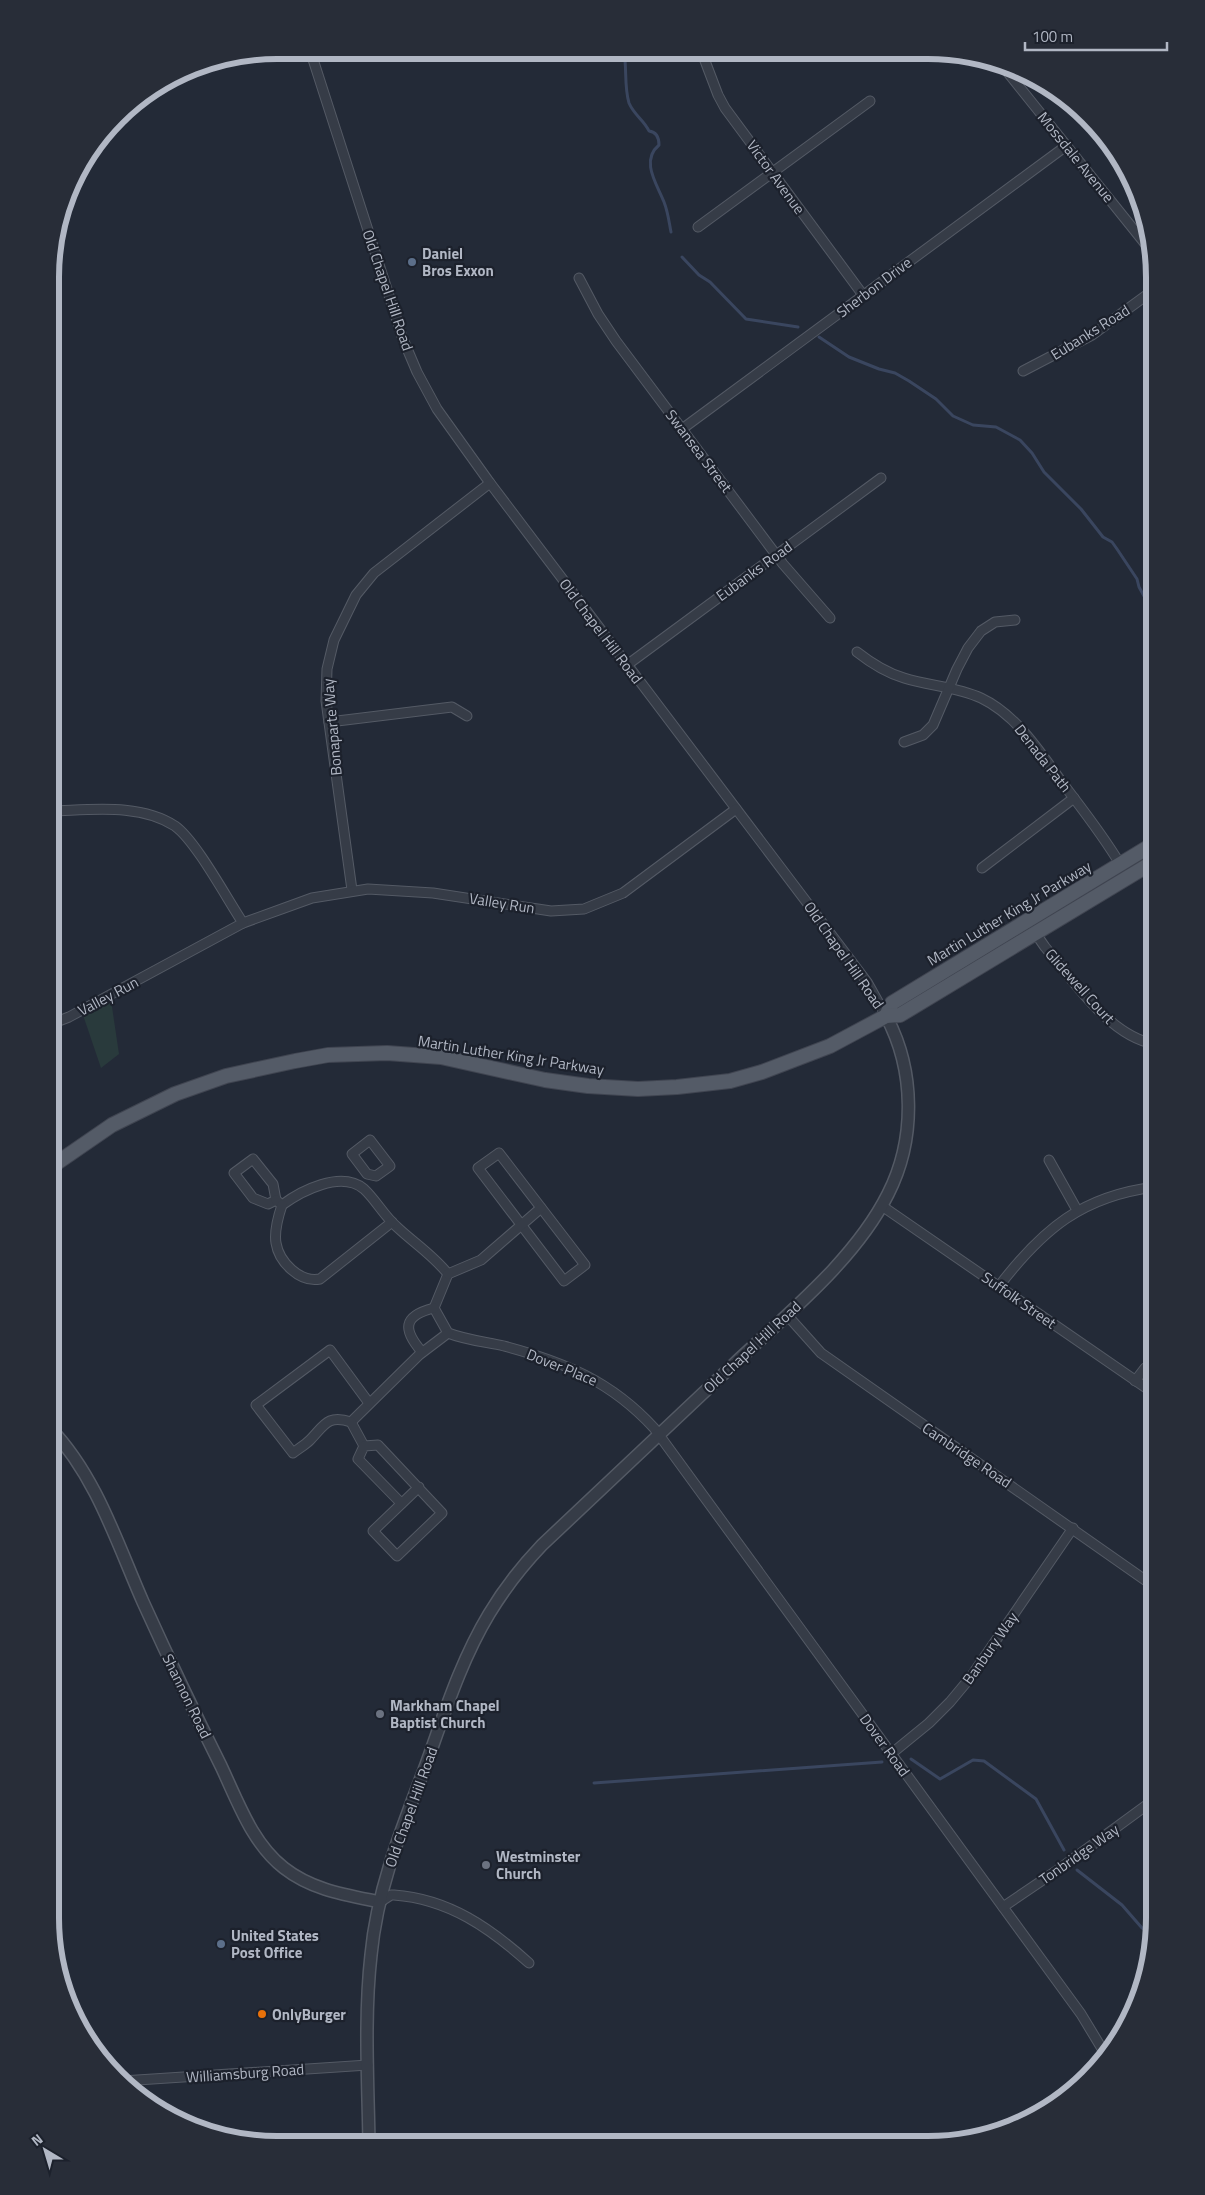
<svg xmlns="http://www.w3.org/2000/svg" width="1205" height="2195" font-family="'Titillium Web',sans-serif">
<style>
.green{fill:#293a3c}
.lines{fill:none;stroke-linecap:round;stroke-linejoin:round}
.stream{stroke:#3a465f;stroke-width:3}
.minor-casing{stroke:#545a65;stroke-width:11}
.tertiary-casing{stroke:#545a65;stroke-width:14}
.primary-casing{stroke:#404551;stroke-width:16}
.minor{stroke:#363c47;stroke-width:9}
.tertiary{stroke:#363c47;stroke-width:11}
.primary{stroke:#545b67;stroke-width:14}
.service-dot{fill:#5c6f8a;stroke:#1c212c;stroke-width:2}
.worship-dot{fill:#6b7280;stroke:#1c212c;stroke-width:2}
.food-dot{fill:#e8710a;stroke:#1c212c;stroke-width:2}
.labels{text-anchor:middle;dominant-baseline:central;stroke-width:4.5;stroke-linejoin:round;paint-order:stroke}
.street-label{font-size:15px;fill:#b1b7c4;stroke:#1c212c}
.poi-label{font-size:15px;font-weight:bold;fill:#b1b7c4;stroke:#1c212c;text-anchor:start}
.rim{fill:none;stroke:#b1b7c4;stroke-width:6}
</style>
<rect width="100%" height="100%" fill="#232a37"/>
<!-- green -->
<polygon class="green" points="111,1000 119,1054 101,1068 83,1015"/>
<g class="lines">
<!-- stream -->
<g class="stream">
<path d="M624,52C627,68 624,87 629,103C634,115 644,120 649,131C657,132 659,138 659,145C640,161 657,184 664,202C668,212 669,222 671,232"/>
<polyline points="682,257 699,275 710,282 746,319 798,327"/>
<polyline points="819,337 849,357 879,369 895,373 909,381 936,399 953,416 973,425 996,427 1020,440 1032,453 1044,472 1081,509 1103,537 1112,542 1117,549 1137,579 1139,587 1155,616"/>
<polyline points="911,1759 940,1779 973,1760 984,1761 1036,1799 1064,1850"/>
<polyline points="594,1783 882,1762"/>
<polyline points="1077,1870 1122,1905 1142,1928 1154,1935"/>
</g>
<defs>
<g id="minor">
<polyline points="310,50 403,339 417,372 437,409 490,483 867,982 886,1016"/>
<polyline points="702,53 718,95 725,108 863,295"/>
<polyline points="1001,64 1151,251"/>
<polyline points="698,227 870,101"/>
<polyline points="579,278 598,314 616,341 783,564 830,618"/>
<polyline points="1023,371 1092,335 1155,289"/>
<polyline points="682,429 1066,146"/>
<path d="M857,652C871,663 887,673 904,678C930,686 957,687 981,698C1019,716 1043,757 1067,789C1086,814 1104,837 1120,864"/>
<polyline points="627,665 881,478"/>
<polyline points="329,722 452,707 467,716"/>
<polyline points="904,742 923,735 933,725 957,669 968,648 981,631 995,622 1015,620"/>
<polyline points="982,868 1074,798"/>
<polyline points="352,890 326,701 327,669 334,640 356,595 374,573 490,483"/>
<polyline points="243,923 312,898 368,889 433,893 551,911 584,909 623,893 736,809"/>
<path d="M1036,934L1045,947C1073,980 1110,1037 1155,1044"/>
<path d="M51,1024L69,1017L243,923C227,899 196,841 175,826C140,803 91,810 51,811"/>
<polygon points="370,1140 390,1166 376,1176 367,1174 352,1154"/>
<polygon points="499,1153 585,1265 564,1281 478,1168"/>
<polygon points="253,1159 273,1184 276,1200 268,1204 253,1198 234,1173"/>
<polyline points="1049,1160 1077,1210"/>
<path d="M276,1200L282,1205C301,1191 341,1170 364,1189C376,1200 384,1216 397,1227C414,1243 433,1255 448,1274"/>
<path d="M282,1205C278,1217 274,1231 276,1243C279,1262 300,1283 320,1279L392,1222"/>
<polyline points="882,1206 1155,1394"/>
<path d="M448,1274L434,1308L448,1333C466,1340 486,1342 504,1346C564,1362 611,1381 654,1428L1081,2014L1107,2057"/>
<polyline points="448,1274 481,1260 541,1208"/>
<path d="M999,1286C1043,1229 1082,1196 1155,1187"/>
<polyline points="787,1315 821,1353 1155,1587"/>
<path d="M422,1352C403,1330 402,1316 434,1308"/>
<polyline points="1135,1381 1145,1368"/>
<polyline points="351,1422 419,1355 448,1333"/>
<path d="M364,1446L351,1422C327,1414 324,1426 310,1440C305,1445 298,1449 293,1453L256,1405L330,1350L369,1403"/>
<polyline points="401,1503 358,1459 364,1446 378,1445 442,1513 397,1556 373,1531 419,1487"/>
<polyline points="891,1754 929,1723 950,1702 970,1678 1073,1528"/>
<path d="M380,1902L391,1895H394C449,1899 490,1928 529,1963"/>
<polyline points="1003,1907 1062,1867 1155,1799"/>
<polyline points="122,2081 368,2065"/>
</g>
<g id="tertiary">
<path d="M51,1429C96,1476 117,1543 143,1602C168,1657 194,1712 221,1766C238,1802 252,1843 284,1868C312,1890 346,1895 380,1902"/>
<path d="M369,2143C368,2081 364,2017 371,1955C377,1890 401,1830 424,1770C443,1718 460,1662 489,1614C504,1589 522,1566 542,1545C606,1485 670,1424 734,1364C787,1314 855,1260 888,1194C916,1139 915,1070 886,1016"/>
</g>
<g id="primary">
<polyline points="886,1016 892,1003 1155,843"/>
<polyline points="51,1167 112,1125 175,1094 226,1076 295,1061 328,1055 387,1053 441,1057 545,1080 588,1086 638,1089 677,1087 730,1081 762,1072 830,1046 886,1016 900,1015 1155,861"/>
</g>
</defs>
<!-- minor casing -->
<use href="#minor" class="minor-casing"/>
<!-- tertiary casing -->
<use href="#tertiary" class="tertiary-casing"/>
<!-- primary casing -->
<use href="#primary" class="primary-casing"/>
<!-- minor -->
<use href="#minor" class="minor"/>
<!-- tertiary -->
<use href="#tertiary" class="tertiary"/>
<!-- primary -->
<use href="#primary" class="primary"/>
</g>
<!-- markers -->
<g class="service-dot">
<circle cx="412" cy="262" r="5"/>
<circle cx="221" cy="1944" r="5"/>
</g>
<g class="worship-dot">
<circle cx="380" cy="1714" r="5"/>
<circle cx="486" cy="1865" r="5"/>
</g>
<circle class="food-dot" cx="262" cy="2014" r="5"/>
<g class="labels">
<!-- street labels -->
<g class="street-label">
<text transform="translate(1076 157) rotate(51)">Mossdale Avenue</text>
<text transform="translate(776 177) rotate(54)">Victor Avenue</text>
<text transform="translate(874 287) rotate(-37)">Sherbon Drive</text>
<text transform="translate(388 290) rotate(71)">Old Chapel Hill Road</text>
<text transform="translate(1090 332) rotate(-32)">Eubanks Road</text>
<text transform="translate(699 451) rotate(53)">Swansea Street</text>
<text transform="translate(754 571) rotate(-36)">Eubanks Road</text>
<text transform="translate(601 631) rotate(53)">Old Chapel Hill Road</text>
<text transform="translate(332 727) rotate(-95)">Bonaparte Way</text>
<text transform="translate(1043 758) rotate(52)">Denada Path</text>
<text transform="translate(502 903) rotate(9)">Valley Run</text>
<text transform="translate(1009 913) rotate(-31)">Martin Luther King Jr Parkway</text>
<text transform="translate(844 955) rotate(55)">Old Chapel Hill Road</text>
<text transform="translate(1080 986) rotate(48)">Glidewell Court</text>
<text transform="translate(108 996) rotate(-28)">Valley Run</text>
<text transform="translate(511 1055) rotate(9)">Martin Luther King Jr Parkway</text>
<text transform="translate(1019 1300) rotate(35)">Suffolk Street</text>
<text transform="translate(752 1347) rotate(-43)">Old Chapel Hill Road</text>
<text transform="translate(562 1367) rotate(22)">Dover Place</text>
<text transform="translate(967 1455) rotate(34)">Cambridge Road</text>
<text transform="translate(990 1648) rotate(-55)">Banbury Way</text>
<text transform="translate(187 1696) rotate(64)">Shannon Road</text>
<text transform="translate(885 1745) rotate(54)">Dover Road</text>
<text transform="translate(411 1807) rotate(-70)">Old Chapel Hill Road</text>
<text transform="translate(1079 1854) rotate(-35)">Tonbridge Way</text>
<text transform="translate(245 2073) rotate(-4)">Williamsburg Road</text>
</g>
<!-- poi labels -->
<g class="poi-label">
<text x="422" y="253">Daniel<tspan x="422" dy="17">Bros Exxon</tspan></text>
<text x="390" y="1705">Markham Chapel<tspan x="390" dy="17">Baptist Church</tspan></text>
<text x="496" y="1856">Westminster<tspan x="496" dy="17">Church</tspan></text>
<text x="231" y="1935">United States<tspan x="231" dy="17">Post Office</tspan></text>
<text x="272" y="2014">OnlyBurger</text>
</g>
</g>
<!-- crop -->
<path d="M0 0H1205V2195H0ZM277 59H928A218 218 0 0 1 1146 277V1918A218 218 0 0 1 928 2136H277A218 218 0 0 1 59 1918V277A218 218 0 0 1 277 59Z" fill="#282d38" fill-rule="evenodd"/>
<path class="rim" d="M277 59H928A218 218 0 0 1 1146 277V1918A218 218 0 0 1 928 2136H277A218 218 0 0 1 59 1918V277A218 218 0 0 1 277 59Z"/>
<!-- north arrow -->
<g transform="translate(45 2150) rotate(322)" stroke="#1c212c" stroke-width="4" paint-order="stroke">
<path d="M0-4L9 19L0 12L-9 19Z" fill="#b1b7c4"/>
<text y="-8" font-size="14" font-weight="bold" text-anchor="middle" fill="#b1b7c4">N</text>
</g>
<!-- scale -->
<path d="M1025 42v8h142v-8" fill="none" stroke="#b1b7c4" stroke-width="2.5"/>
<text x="1032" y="42" font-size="15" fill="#b1b7c4" stroke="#1c212c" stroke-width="4" paint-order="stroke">100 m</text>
</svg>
